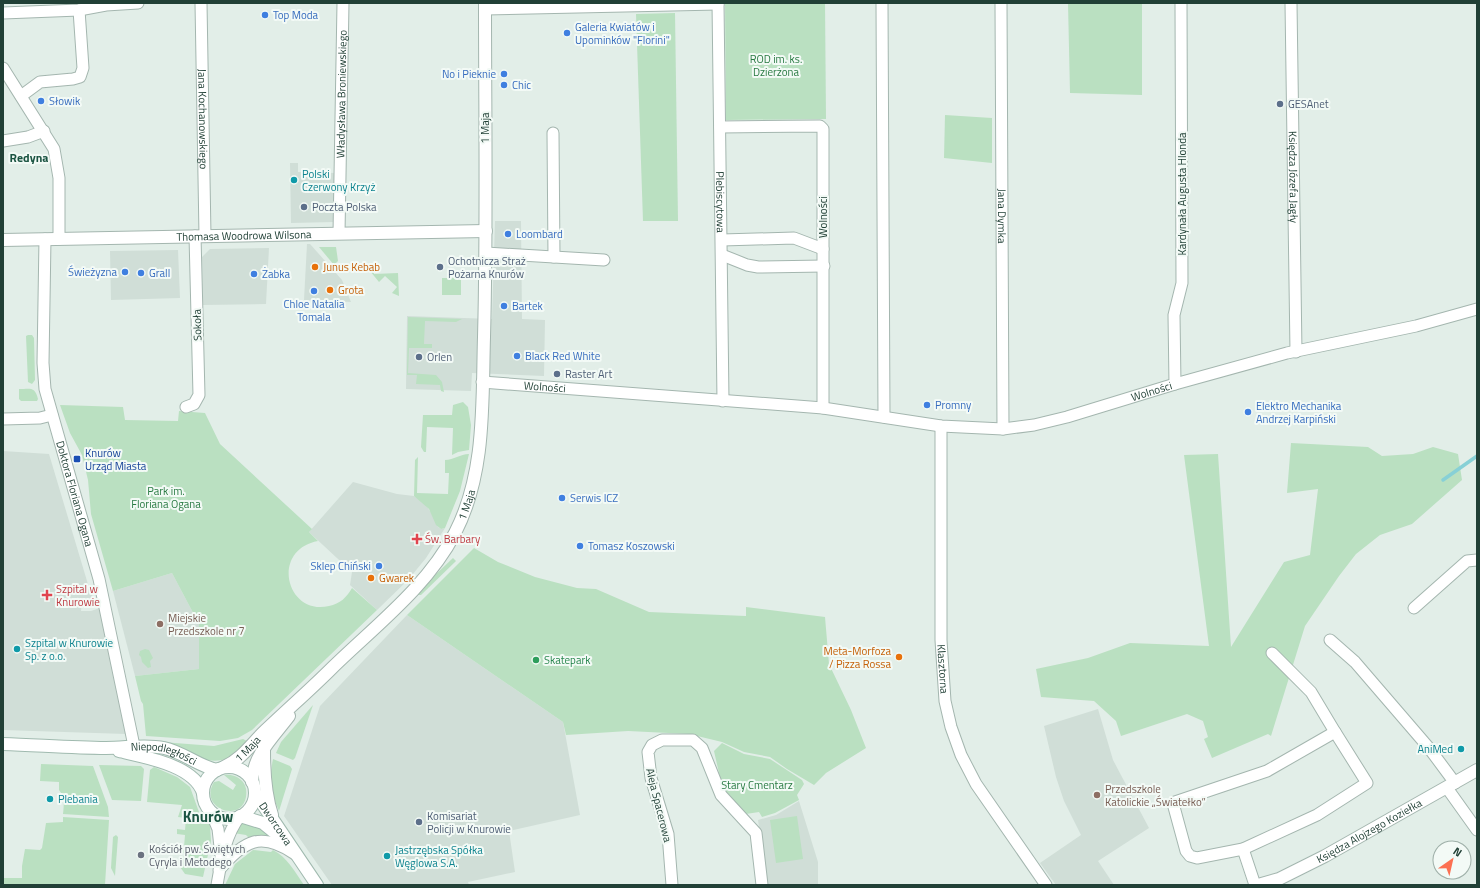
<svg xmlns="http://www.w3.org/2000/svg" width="1480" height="888" font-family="'Titillium Web',sans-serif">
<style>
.built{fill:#d0ded7}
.green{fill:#bae0c1}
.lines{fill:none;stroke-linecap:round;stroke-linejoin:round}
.stream{stroke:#87d0d6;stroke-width:3.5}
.minor-casing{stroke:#a4b6af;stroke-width:13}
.tertiary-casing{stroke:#a4b6af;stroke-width:14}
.secondary-casing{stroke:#a0baaf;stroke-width:14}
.minor{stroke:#fff;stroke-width:11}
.tertiary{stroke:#fff;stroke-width:12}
.secondary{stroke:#fff;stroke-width:12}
.shop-dot{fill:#3f7fe0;stroke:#f3faf6;stroke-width:1.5}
.service-dot{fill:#5c6f8a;stroke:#f3faf6;stroke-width:1.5}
.culture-dot{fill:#0f9aa8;stroke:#f3faf6;stroke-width:1.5}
.food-dot{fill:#e8710a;stroke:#f3faf6;stroke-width:1.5}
.transit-dot{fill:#1a4fb4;stroke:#f3faf6;stroke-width:1.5}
.health-dot{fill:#e0444e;stroke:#f3faf6;stroke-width:1.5}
.education-dot{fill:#8d6e63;stroke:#f3faf6;stroke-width:1.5}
.leisure-dot{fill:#2e9e5b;stroke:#f3faf6;stroke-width:1.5}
.worship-dot{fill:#6b7280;stroke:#f3faf6;stroke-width:1.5}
.labels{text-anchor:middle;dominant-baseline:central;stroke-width:4;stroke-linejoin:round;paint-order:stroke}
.shop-label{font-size:11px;fill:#366cbe;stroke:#f3faf6;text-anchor:start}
.park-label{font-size:11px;fill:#287a42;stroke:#f3faf6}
.street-label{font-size:11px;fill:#214036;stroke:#f3faf6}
.service-label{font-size:11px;fill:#4e5e75;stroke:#f3faf6;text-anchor:start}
.culture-label{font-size:11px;fill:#0d838f;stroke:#f3faf6;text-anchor:start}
.food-label{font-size:11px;fill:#c56008;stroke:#f3faf6;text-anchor:start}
.transit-label{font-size:11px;fill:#164399;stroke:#f3faf6;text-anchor:start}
.health-label{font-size:11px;fill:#be3a42;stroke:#f3faf6;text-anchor:start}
.education-label{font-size:11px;fill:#785e54;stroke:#f3faf6;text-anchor:start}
.leisure-label{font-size:11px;fill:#27864d;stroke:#f3faf6;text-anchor:start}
.worship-label{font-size:11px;fill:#5b616d;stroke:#f3faf6;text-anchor:start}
.neighbourhood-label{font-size:12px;font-weight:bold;fill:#1b5442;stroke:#f3faf6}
.district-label{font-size:15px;font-weight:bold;fill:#1b5442;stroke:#f3faf6}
</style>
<rect width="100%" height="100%" fill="#e2eee8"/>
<!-- built -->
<g class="built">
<polygon points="290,163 298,163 298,172 335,173 334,222 291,223"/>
<polygon points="495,221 521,221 522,319 545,320 544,376 472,373 471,391 406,389 407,316 492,319"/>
<polygon points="307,244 310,244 342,280 351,302 304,300"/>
<polygon points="269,248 266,304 203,305 202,257 210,249"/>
<polygon points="178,250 180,298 111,300 110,251"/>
<polygon points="3,451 49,454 90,591 94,599 92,601 82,601 81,611 91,611 100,608 126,734 3,730"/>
<polygon points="353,482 397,494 414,496 425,504 432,514 438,527 441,529 445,528 426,558 408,580 377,610 350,585 352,572 309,532"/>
<polygon points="172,573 199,624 199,669 135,676 113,591"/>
<polygon points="407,615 563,722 580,815 509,831 515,872 468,882 469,885 332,885 284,816 320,706"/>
<polygon points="1098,709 1113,760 1149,828 1098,861 1114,885 1056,885 1040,863 1081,835 1064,801 1056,777 1044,726"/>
<polygon points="799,801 818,862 818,885 767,885 758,820 776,815"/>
</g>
<!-- green -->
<g class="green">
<polygon points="725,3 825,3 826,119 726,120"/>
<polygon points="1068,3 1142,3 1142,95 1070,93"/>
<polygon points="675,13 678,221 643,221 636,14"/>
<polygon points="945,115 992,118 992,163 944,158"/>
<polygon points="319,247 336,247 338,261 334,265"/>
<polygon points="372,266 373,266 374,274 398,273 399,296 392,293 397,287 385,276 379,282 370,271"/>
<rect x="442" y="278" width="19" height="17"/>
<polygon points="408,317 462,319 456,322 425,321 424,344 432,344 432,348 409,348 408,373 436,375 442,382 444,392 441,391 440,385 416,384 417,375 407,375"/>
<polygon points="28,335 32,335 34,338 35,380 32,384 28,382 26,336"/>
<path d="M19,389C30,389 35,386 38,399L37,401H21L19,399Z"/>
<polygon points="463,402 468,407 471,425 469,450 458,452 452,455 453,428 427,427 426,452 424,452 421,447 423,415 452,415 453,405"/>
<path d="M60,405L123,407L125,420L178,421L179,411L205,413L220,444L312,529L309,532L318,541C270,550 286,616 329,606C340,604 347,597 352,588L377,610L252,730L238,738L220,741L146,736L143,704L141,701L135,676L199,669V624L172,573L113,591L91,514L88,480L82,455L70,433Z"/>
<polygon points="1291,443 1368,447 1382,456 1413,454 1433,447 1458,454 1462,480 1412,524 1380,535 1356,554 1339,576 1305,626 1271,736 1268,734 1212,758 1204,739 1208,737 1203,721 1187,714 1121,736 1116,721 1094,701 1041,697 1036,669 1088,658 1130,643 1209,646 1184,455 1218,454 1231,647 1284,562 1310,555 1318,489 1287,493"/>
<path d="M469,454L460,491L445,528L441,529L436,525L429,509L414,496L415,460L418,457L417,493L448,494L449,473H445V460C454,460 460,454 469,454Z"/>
<polygon points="474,548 498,562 535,577 577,588 596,589 649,612 746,616 746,607 825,617 829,664 851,710 866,748 826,773 814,785 787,769 770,757 744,752 722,742 689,734 628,731 566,735 563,722 407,615"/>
<polygon points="453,558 456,561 421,595 414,595"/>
<polygon points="145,649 149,650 153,658 150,661 151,667 148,668 142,662 141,657 139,655 140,651"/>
<polygon points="313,705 295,758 293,760 276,753 281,742"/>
<path d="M243,739L249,742C219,776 196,756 162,742L214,746Z"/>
<polygon points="722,743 744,754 770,759 802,780 804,784 797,795 799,800 775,813 762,817 759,812 746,814 726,793 721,782 714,751"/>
<path d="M273,759L290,766L292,769L279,811C271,794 269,777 273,759Z"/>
<path d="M41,764L93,766L108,807L109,817L63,814C64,806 65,797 59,790V782L40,781Z"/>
<polygon points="99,765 141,766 144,769 141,801 112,800"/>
<polygon points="154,767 177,777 190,787 199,812 210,825 211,841 203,877 185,874 178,864 183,864 184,853 176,852 176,847 184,847 185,835 177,834 177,829 185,830 186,818 178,817 182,805 147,802 150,770"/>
<path d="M224,775C231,774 238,776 243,782C246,786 247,791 246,797C241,824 198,808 214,782L219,781L233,790L236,785Z"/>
<polygon points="797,816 803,859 776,863 770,820"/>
<polygon points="63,817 109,820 105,885 3,885 3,878 22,878 22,866 25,849 40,850 42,848 46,823 63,822"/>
<polygon points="245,822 264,828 271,838 250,839 246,835 233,833 241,824"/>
<polygon points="116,835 118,837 115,876 111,868 113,837"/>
<path d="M253,850L271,852L273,850C287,857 295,872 304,885H225L235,864Z"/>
</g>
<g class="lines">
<!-- stream -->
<polyline class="stream" points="1443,480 1477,456"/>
<defs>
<g id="minor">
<path id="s1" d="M201,3L205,236"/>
<path id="s2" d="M718,3L723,401"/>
<polyline points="882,3 884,417"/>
<path id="s3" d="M1001,3L1003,429"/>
<path id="s4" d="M1291,3L1296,352"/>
<polyline points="485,9 718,4"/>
<polyline points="3,13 79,10 106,5 138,3"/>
<polyline points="3,68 54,149 59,178 59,239"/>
<polyline points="21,96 40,82 73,79 80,77 83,68 79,10"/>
<polyline points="720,127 820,126 823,129 823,408"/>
<polyline points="553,133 554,257"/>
<polyline points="3,141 28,137 44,131"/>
<path id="s5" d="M339,233L343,3"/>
<path id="s6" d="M45,239L43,363L45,389L99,579L134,746"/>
<polyline points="722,240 794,238 823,249"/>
<polyline points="486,253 604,260"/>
<polyline points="722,255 747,265 758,267 824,266"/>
<path id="s7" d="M482,382L823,408L941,426L1003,429L1034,425L1067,417L1175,384L1287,353L1416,326L1477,309"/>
<polyline points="1175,384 1174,315 1182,283 1181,3"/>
<polyline points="186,407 194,404 199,395 195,236"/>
<polyline points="3,419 40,418 52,415"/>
<path id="s8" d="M941,426V640L945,701L951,727L961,755L976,784L1046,885"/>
<polyline points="1414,608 1467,561 1477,560"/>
<polyline points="1330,640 1355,662 1429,748 1455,783"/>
<polyline points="1272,653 1311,692 1335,732"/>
<polygon points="1335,732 1367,783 1317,815 1243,849 1197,858 1190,856 1186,851 1174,807 1175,802 1267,771"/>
<polyline points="1447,788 1477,830"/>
<polyline points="211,812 218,829 221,856"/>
<polyline points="1243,849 1255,885"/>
<path d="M219,870C244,840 261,831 295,854"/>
<path d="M217,885C221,862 225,835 240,816"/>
<polyline points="672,885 668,834 651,778 648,752 652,745 662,740 693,740 702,748 721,795 756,833 762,885"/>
</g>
<g id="tertiary">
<path id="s9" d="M3,240L486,231"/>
<path d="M264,751C264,773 265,794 272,815"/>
<path id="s10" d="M224,767C242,759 252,743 266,730C288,709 311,689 332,668C375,626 427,587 455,533C486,473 482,403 484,337C487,226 485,114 485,3"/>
<path d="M252,782C253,755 274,736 289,716"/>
<path id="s11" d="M1258,885L1279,879L1325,856L1477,770"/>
</g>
<g id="secondary">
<path id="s12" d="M3,744C37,745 72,748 106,748C126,748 145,744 164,748C183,752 198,766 217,770"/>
<path d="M119,751C144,757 194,765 203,793"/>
<circle cx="229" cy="793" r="26"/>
<path id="s13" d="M255,793L317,885"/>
<polyline points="240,816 263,823 279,836"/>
</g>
</defs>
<!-- minor casing -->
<use href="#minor" class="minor-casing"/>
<!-- tertiary casing -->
<use href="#tertiary" class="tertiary-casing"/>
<!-- secondary casing -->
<use href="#secondary" class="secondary-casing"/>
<!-- minor -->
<use href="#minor" class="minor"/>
<!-- tertiary -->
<use href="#tertiary" class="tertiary"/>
<!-- secondary -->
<use href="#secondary" class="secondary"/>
</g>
<!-- markers -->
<g class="shop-dot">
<circle cx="265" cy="15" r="4"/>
<circle cx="567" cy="33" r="4"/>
<circle cx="504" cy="74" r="4"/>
<circle cx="504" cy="85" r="4"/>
<circle cx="41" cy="101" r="4"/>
<circle cx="508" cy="234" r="4"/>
<circle cx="125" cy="272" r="4"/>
<circle cx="141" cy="273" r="4"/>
<circle cx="254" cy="274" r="4"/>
<circle cx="314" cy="291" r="4"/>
<circle cx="504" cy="306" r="4"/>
<circle cx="517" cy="356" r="4"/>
<circle cx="927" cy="405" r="4"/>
<circle cx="1248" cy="412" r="4"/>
<circle cx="562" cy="498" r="4"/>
<circle cx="580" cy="546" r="4"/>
<circle cx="379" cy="566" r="4"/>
</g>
<g class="service-dot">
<circle cx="1280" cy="104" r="4"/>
<circle cx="304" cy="207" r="4"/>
<circle cx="440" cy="267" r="4"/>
<circle cx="419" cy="357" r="4"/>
<circle cx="557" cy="374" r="4"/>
<circle cx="419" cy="822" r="4"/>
</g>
<g class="culture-dot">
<circle cx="294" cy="180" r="4"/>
<circle cx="17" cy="649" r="4"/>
<circle cx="1461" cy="749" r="4"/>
<circle cx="50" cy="799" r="4"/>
<circle cx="387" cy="856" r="4"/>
</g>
<g class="food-dot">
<circle cx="315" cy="267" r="4"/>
<circle cx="330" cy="290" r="4"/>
<circle cx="371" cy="578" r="4"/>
<circle cx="899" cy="657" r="4"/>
</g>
<rect class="transit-dot" x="73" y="455" width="8" height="8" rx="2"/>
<g class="health-dot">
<path d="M415 533h4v4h4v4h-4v4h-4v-4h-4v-4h4z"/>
<path d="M45 589h4v4h4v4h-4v4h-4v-4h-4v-4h4z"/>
</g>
<g class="education-dot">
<circle cx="160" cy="624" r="4"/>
<circle cx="1097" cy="795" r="4"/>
</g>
<circle class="leisure-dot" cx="536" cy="660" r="4"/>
<circle class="worship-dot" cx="141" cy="855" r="4"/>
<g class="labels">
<!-- shop labels -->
<g class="shop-label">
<text x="273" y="15">Top Moda</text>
<text x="575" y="27">Galeria Kwiatów i<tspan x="575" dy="13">Upominków "Florini"</tspan></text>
<text x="496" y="74" text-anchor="end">No i Pieknie</text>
<text x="512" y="85">Chic</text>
<text x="49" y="101">Słowik</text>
<text x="516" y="234">Loombard</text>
<text x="117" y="272" text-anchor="end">Świeżyzna</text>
<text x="149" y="273">Grall</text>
<text x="262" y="274">Żabka</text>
<text x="314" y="304" text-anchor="middle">Chloe Natalia<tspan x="314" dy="13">Tomala</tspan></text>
<text x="512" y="306">Bartek</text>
<text x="525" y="356">Black Red White</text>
<text x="935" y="405">Promny</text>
<text x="1256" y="406">Elektro Mechanika<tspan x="1256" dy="13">Andrzej Karpiński</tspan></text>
<text x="570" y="498">Serwis ICZ</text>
<text x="588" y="546">Tomasz Koszowski</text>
<text x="371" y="566" text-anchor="end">Sklep Chiński</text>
</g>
<!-- park labels -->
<g class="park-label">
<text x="776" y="59">ROD im. ks.<tspan x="776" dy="13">Dzierżona</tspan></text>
<text x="166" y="491">Park im.<tspan x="166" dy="13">Floriana Ogana</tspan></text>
<text x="757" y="785">Stary Cmentarz</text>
</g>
<!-- street labels -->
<g class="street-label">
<text stroke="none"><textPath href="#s5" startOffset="139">Władysława Broniewskiego</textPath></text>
<text stroke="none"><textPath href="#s1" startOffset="116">Jana Kochanowskiego</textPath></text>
<text transform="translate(485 128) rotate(-90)">1 Maja</text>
<text stroke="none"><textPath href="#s4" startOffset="174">Księdza Józefa Jagły</textPath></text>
<text transform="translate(1182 194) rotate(-90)">Kardynała Augusta Hlonda</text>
<text stroke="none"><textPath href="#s2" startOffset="199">Plebiscytowa</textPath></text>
<text stroke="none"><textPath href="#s3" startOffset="213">Jana Dymka</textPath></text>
<text transform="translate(823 217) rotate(-90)">Wolności</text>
<text stroke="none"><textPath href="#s9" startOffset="241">Thomasa Woodrowa Wilsona</textPath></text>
<text transform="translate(197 325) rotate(-92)">Sokoła</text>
<text stroke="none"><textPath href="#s7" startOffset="63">Wolności</textPath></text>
<text stroke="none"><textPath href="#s7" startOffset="677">Wolności</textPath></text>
<text stroke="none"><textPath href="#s6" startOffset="259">Doktora Floriana Ogana</textPath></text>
<text stroke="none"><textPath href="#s10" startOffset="361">1 Maja</textPath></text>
<text stroke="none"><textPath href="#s8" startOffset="243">Klasztorna</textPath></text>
<text stroke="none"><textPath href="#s10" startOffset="30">1 Maja</textPath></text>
<text stroke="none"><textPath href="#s12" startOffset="162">Niepodległości</textPath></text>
<text transform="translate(659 805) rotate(76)">Aleja Spacerowa</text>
<text stroke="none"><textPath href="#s13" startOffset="37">Dworcowa</textPath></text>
<text stroke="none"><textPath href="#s11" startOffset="124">Księdza Alojzego Koziełka</textPath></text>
</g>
<!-- service labels -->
<g class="service-label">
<text x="1288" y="104">GESAnet</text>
<text x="312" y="207">Poczta Polska</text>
<text x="448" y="261">Ochotnicza Straż<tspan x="448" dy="13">Pożarna Knurów</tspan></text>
<text x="427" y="357">Orlen</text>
<text x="565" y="374">Raster Art</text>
<text x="427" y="816">Komisariat<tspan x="427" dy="13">Policji w Knurowie</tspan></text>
</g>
<!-- culture labels -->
<g class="culture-label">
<text x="302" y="174">Polski<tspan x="302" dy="13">Czerwony Krzyż</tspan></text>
<text x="25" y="643">Szpital w Knurowie<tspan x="25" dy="13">Sp. z o.o.</tspan></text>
<text x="1453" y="749" text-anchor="end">AniMed</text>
<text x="58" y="799">Plebania</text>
<text x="395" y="850">Jastrzębska Spółka<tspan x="395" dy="13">Węglowa S.A.</tspan></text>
</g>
<!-- food labels -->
<g class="food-label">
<text x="323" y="267">Junus Kebab</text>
<text x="338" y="290">Grota</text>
<text x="379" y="578">Gwarek</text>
<text x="891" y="651" text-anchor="end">Meta-Morfoza<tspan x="891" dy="13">/ Pizza Rossa</tspan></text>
</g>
<!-- transit labels -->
<g class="transit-label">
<text x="85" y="453">Knurów<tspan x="85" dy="13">Urząd Miasta</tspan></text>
</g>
<!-- health labels -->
<g class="health-label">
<text x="425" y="539">Św. Barbary</text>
<text x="56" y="589">Szpital w<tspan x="56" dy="13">Knurowie</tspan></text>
</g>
<!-- education labels -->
<g class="education-label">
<text x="168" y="618">Miejskie<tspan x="168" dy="13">Przedszkole nr 7</tspan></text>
<text x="1105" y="789">Przedszkole<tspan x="1105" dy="13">Katolickie „Światełko”</tspan></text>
</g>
<!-- leisure labels -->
<g class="leisure-label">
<text x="544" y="660">Skatepark</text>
</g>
<!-- worship labels -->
<g class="worship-label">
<text x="149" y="849">Kościół pw. Świętych<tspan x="149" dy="13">Cyryla i Metodego</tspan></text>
</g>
<!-- neighbourhood labels -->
<g class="neighbourhood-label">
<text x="29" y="157">Redyna</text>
</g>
<!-- district labels -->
<g class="district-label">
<text x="208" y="816">Knurów</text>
</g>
</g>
<!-- border -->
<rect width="1480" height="888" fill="none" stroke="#214036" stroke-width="8"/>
<!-- north arrow -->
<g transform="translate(1452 860) rotate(34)"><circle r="19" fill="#f3faf6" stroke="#9fb0a9"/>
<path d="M0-3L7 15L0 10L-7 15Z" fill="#fc7052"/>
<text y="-6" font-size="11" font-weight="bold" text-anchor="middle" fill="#214036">N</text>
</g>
</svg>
